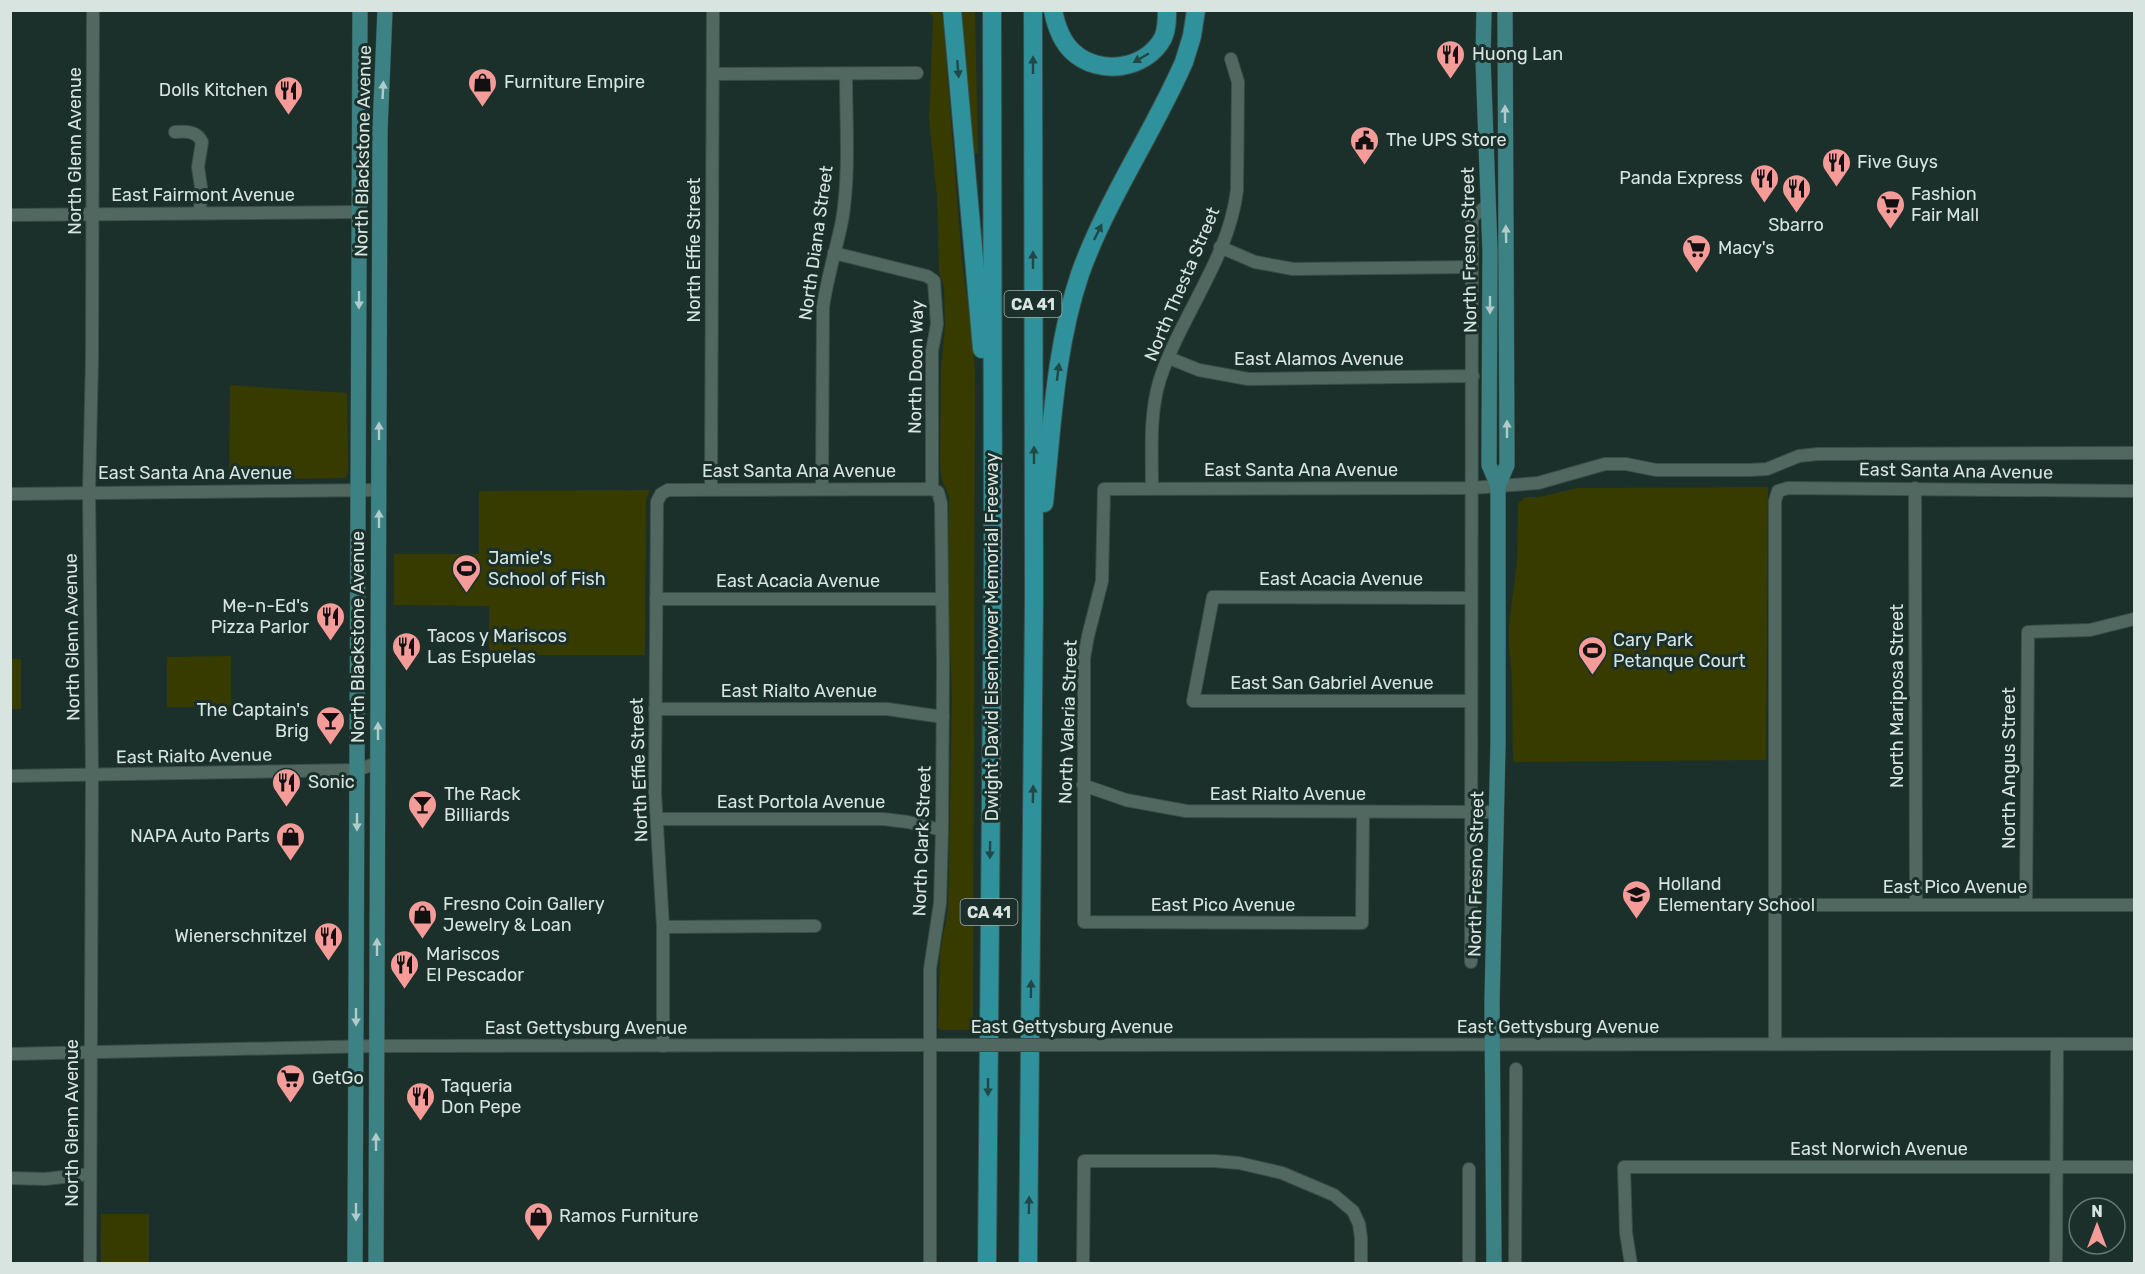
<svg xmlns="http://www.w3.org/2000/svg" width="2145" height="1274" font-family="Rubik,sans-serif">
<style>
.green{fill:#373b00}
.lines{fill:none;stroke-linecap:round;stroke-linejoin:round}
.minor-casing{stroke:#3b4d48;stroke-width:14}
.major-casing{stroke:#3b4d48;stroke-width:16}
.highway-casing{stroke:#3b4d48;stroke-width:20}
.minor{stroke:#516861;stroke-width:12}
.major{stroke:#3c8184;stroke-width:15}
.highway{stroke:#2e919c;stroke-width:18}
.minor-bridge-casing{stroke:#3b4d48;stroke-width:14;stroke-linecap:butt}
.minor-bridge{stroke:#516861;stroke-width:12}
.oneway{fill:#204847}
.oneway2{fill:#b0cbc9}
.labels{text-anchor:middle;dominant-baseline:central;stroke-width:6;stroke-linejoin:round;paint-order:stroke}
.shield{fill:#1b302b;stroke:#9faeaa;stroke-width:1.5}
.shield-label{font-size:16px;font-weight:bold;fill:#d7e4e0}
.poi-label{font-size:18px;fill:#d7e4e0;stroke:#1b302b;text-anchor:start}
.street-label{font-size:18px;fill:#d7e4e0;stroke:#1b302b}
</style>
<rect width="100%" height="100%" fill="#1b302b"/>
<!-- green -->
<g class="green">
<polygon points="927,11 940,11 943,19 962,262 972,333 975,373 973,1030 941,1030 938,1027 940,952 948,910 952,699 948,588 949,497 942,480 940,466 941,370 945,325 944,286 939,271 937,196 929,120 933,16"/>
<polygon points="960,11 975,11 978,153 972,154"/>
<polygon points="230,385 347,393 348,472 346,477 342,478 229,480"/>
<polygon points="1768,487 1766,760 1513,762 1512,676 1509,649 1509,624 1517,562 1518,504 1525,497 1539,497 1577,488"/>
<polygon points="650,490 646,501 645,655 489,655 489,606 394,605 394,554 479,554 479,491"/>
<polygon points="231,656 231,707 167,707 167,657"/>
<polygon points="10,659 21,659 21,709 11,709"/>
<rect x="101" y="1214" width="48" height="49"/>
</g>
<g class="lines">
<defs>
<g id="minor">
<polyline points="713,74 917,73"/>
<path d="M175,132C186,131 197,131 202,142L198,167L201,187L200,213"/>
<polyline points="10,215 360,212"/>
<polyline points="1220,247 1255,262 1293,269 1472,267"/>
<polyline points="834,253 927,276 934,281 937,324 932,351 932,489"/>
<polyline points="1169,358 1199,370 1248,379 1473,376"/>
<path d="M1152,488C1152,452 1149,414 1160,379C1181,315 1229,258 1237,190L1238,82L1231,59"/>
<polyline points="1915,488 1916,905"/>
<polyline points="711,489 713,10"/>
<path d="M822,489L823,307C827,278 836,250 842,221C850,173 846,123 846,74"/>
<polyline points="10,494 379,490"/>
<polyline points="1470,598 1213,597 1193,701 1470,701"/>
<polyline points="656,599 941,599"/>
<polyline points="655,709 887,709 943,717"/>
<polyline points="10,776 357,770 377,763"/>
<polyline points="1083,785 1126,800 1186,811 1497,812"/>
<polyline points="1363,812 1362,923 1084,922 1084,658 1088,636 1102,581 1104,489 1471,488 1538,483 1605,464 1626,464 1656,470 1749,470 1767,469 1799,456 1818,454 2134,453"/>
<polyline points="658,819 883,819 908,822 942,830"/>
<polyline points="1775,905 2134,905"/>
<polyline points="2026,905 2028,632 2090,630 2134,619"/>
<polyline points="663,927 815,926"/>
<polyline points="1471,962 1472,217 1488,205"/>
<polyline points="1775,1044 1775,501 1778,491 1788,488 2134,491"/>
<polyline points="1055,1045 2134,1044"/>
<polyline points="663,1046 663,927 655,793 657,502 661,494 668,490 932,489 938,492 941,503 943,665 942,830 940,903 930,969 930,1264"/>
<polyline points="10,1054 376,1046 963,1045"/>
<polyline points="1469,1169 1469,1264"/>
<polyline points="10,1178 45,1179 90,1174"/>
<polyline points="90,1264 92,776 89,492 92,359 93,10"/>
<polyline points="1083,1264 1084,1161 1214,1161 1239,1163 1282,1173 1334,1195 1353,1211 1359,1224 1361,1238 1361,1264"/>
<polyline points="1515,1264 1516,1069"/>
<polyline points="1631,1264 1626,1233 1624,1167 2134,1167"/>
<polyline points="2056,1264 2057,1044"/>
</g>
<g id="major">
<polyline points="1484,10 1483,59 1490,251 1489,465 1498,486"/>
<polyline points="355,1264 360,10"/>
<polyline points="376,1264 380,130 385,10"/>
<polyline points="1494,1264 1492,1002 1498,744 1498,486 1507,465 1505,10"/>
</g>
<g id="highway">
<polyline points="952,10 982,349"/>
<path d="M1053,10C1056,26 1061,41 1073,52C1099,76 1146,70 1163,38C1167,29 1167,20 1167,10"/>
<path d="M1044,503C1052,427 1055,348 1080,274C1106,201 1153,133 1184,62L1192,36L1196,10"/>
<polyline points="987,1264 993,560 992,10"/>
<polyline points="1028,1264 1034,597 1033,10"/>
</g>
</defs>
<!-- minor casing -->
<use href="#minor" class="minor-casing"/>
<!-- major casing -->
<use href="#major" class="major-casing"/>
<!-- highway casing -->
<use href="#highway" class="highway-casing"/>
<!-- minor -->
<use href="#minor" class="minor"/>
<!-- major -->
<use href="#major" class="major"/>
<!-- highway -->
<use href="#highway" class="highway"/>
<defs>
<polyline id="minor-bridge" points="963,1045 1055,1045"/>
</defs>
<!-- minor-bridge casing -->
<use href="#minor-bridge" class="minor-bridge-casing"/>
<!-- minor-bridge -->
<use href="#minor-bridge" class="minor-bridge"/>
</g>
<!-- one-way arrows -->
<defs><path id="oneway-solid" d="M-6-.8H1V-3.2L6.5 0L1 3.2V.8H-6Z" transform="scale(1.5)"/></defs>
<g class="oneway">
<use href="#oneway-solid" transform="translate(1141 58) rotate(150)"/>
<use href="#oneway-solid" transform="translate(1033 65) rotate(-90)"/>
<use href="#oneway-solid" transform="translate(958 69) rotate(85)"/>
<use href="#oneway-solid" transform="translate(1098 232) rotate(-64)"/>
<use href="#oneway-solid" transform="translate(1033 260) rotate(-90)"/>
<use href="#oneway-solid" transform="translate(1058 372) rotate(-83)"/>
<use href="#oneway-solid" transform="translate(1034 455) rotate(-90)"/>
<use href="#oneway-solid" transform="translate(1033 794) rotate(-89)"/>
<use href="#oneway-solid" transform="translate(990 850) rotate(91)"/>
<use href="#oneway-solid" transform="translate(1031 989) rotate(-89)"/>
<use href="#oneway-solid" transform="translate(988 1087) rotate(90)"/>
<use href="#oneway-solid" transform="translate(1029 1205) rotate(-89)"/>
</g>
<g class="oneway2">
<use href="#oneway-solid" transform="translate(383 90) rotate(-87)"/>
<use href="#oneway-solid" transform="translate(1505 114) rotate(-90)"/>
<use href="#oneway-solid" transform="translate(1506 234) rotate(-91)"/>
<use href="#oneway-solid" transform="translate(359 300) rotate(90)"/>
<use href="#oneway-solid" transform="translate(1490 305) rotate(90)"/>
<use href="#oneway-solid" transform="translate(1507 429) rotate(-90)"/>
<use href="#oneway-solid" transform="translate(379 431) rotate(-90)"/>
<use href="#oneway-solid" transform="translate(379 519) rotate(-90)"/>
<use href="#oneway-solid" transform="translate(378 731) rotate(-90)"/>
<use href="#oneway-solid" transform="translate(357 822) rotate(90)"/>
<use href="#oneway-solid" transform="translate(377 947) rotate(-90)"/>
<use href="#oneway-solid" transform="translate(356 1017) rotate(90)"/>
<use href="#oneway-solid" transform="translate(376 1142) rotate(-90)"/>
<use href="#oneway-solid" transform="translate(356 1212) rotate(90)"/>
</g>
<!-- icons -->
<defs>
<symbol id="restaurant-pin" viewBox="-11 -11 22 30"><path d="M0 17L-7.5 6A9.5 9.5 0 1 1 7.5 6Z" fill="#f59b98" stroke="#1b302b"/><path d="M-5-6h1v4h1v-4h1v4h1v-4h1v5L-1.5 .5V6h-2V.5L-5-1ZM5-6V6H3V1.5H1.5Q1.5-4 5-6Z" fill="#111"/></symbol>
<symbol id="shop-pin" viewBox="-11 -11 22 30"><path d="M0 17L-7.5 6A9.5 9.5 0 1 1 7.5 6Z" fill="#f59b98" stroke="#1b302b"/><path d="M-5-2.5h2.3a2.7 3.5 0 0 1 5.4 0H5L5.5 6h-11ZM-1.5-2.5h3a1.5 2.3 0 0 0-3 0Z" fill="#111"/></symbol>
<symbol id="civic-pin" viewBox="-11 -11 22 30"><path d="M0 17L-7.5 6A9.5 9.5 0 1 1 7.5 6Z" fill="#f59b98" stroke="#1b302b"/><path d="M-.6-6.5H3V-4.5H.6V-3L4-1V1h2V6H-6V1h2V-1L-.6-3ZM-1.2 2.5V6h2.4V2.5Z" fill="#111"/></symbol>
<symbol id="supermarket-pin" viewBox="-11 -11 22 30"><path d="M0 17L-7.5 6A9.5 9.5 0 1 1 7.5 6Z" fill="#f59b98" stroke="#1b302b"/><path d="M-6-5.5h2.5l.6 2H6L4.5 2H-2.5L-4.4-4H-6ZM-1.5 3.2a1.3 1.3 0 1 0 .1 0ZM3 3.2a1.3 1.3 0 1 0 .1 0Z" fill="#111"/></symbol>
<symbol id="stadium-pin" viewBox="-11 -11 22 30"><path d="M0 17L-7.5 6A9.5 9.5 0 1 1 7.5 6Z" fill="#f59b98" stroke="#1b302b"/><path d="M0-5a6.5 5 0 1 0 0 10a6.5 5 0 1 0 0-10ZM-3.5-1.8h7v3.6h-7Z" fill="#111"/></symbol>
<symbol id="bar-pin" viewBox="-11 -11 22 30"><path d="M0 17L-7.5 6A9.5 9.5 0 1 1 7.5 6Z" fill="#f59b98" stroke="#1b302b"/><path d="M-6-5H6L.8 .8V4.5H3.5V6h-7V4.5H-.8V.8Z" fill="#111"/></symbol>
<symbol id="school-pin" viewBox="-11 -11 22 30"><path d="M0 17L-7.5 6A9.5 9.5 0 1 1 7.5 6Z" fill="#f59b98" stroke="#1b302b"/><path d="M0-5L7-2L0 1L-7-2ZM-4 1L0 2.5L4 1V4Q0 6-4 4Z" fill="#111"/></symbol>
</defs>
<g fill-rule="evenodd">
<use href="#restaurant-pin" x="1434" y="38" width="33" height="45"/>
<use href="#shop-pin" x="466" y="66" width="33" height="45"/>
<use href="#restaurant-pin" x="272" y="74" width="33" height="45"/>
<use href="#civic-pin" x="1348" y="124" width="33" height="45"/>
<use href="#restaurant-pin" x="1820" y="146" width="33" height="45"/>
<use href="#restaurant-pin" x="1748" y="162" width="33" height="45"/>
<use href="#restaurant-pin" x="1780" y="172" width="33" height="45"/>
<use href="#supermarket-pin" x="1874" y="188" width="33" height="45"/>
<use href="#supermarket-pin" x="1680" y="232" width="33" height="45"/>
<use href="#stadium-pin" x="450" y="552" width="33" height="45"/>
<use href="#restaurant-pin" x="314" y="600" width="33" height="45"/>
<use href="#restaurant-pin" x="390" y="630" width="33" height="45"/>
<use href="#stadium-pin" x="1576" y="634" width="33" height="45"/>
<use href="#bar-pin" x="314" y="704" width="33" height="45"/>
<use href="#restaurant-pin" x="270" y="766" width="33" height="45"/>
<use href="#bar-pin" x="406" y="788" width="33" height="45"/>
<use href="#shop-pin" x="274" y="820" width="33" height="45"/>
<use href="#school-pin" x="1620" y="878" width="33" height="45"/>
<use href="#shop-pin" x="406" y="898" width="33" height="45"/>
<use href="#restaurant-pin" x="312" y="920" width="33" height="45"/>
<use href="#restaurant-pin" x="388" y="948" width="33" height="45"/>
<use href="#supermarket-pin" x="274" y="1062" width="33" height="45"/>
<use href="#restaurant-pin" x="404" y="1080" width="33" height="45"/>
<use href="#shop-pin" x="522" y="1200" width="33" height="45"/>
</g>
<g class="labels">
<!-- shield labels -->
<g class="shield">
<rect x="1004.5" y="291" width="57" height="26" rx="4.5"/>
<rect x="960.5" y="899" width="57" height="26" rx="4.5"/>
</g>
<g class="shield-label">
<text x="1033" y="304">CA 41</text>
<text x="989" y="912">CA 41</text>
</g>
<!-- poi labels -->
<g class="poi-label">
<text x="1472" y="54">Huong Lan</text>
<text x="504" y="82">Furniture Empire</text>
<text x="268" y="90" text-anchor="end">Dolls Kitchen</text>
<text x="1386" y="140">The UPS Store</text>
<text x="1857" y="162">Five Guys</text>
<text x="1743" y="178" text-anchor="end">Panda Express</text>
<text x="1911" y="194">Fashion<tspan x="1911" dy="21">Fair Mall</tspan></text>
<text x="1796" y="225" text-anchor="middle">Sbarro</text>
<text x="1718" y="248">Macy's</text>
<text x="488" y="558">Jamie's<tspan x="488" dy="21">School of Fish</tspan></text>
<text x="309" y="606" text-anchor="end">Me-n-Ed's<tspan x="309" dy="21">Pizza Parlor</tspan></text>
<text x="427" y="636">Tacos y Mariscos<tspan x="427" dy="21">Las Espuelas</tspan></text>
<text x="1613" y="640">Cary Park<tspan x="1613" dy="21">Petanque Court</tspan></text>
<text x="309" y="710" text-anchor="end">The Captain's<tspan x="309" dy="21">Brig</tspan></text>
<text x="308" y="782">Sonic</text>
<text x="444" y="794">The Rack<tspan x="444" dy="21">Billiards</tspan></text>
<text x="270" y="836" text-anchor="end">NAPA Auto Parts</text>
<text x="1658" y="884">Holland<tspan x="1658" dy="21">Elementary School</tspan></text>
<text x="443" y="904">Fresno Coin Gallery<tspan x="443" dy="21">Jewelry &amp; Loan</tspan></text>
<text x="307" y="936" text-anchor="end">Wienerschnitzel</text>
<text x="426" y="954">Mariscos<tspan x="426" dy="21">El Pescador</tspan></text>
<text x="312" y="1078">GetGo</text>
<text x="441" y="1086">Taqueria<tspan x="441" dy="21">Don Pepe</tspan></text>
<text x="559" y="1216">Ramos Furniture</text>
</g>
<!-- street labels -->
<g class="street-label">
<text transform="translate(75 151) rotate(-90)">North Glenn Avenue</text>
<text transform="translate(363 151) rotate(-89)">North Blackstone Avenue</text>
<text x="203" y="195">East Fairmont Avenue</text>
<text transform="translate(816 243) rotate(-82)">North Diana Street</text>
<text transform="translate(694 250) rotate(-90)">North Effie Street</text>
<text transform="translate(1469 250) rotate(-91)">North Fresno Street</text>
<text transform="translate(1182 284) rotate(-67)">North Thesta Street</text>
<text x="1319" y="359">East Alamos Avenue</text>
<text transform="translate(916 367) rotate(-89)">North Doon Way</text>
<text x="1301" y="470">East Santa Ana Avenue</text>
<text x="799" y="471">East Santa Ana Avenue</text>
<text transform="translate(1956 471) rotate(1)">East Santa Ana Avenue</text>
<text x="195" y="473">East Santa Ana Avenue</text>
<text x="1341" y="579">East Acacia Avenue</text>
<text x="798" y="581">East Acacia Avenue</text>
<text transform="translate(72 637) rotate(-91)">North Glenn Avenue</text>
<text transform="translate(358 637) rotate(-90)">North Blackstone Avenue</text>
<text transform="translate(992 637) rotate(-90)">Dwight David Eisenhower Memorial Freeway</text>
<text x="1332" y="683">East San Gabriel Avenue</text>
<text x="799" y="691">East Rialto Avenue</text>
<text transform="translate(1897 696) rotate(-90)">North Mariposa Street</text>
<text transform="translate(1068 722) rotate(-88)">North Valeria Street</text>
<text transform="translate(194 756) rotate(-1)">East Rialto Avenue</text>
<text transform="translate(2009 768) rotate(-90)">North Angus Street</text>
<text transform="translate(639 770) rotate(-92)">North Effie Street</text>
<text x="1288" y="794">East Rialto Avenue</text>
<text x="801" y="802">East Portola Avenue</text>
<text transform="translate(922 841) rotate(-88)">North Clark Street</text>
<text transform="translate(1476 874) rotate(-89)">North Fresno Street</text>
<text x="1955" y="887">East Pico Avenue</text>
<text x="1223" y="905">East Pico Avenue</text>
<text x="1072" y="1027">East Gettysburg Avenue</text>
<text x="1558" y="1027">East Gettysburg Avenue</text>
<text x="586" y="1028">East Gettysburg Avenue</text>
<text transform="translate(72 1123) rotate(-90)">North Glenn Avenue</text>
<text x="1879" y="1149">East Norwich Avenue</text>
</g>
</g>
<!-- border -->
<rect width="2145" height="1274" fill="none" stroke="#d7e4e0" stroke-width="24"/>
<!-- north arrow -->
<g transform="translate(2097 1226)"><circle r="28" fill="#1b302b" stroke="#667873" stroke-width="1.5"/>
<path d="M0-4.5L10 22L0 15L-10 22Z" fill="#f59b98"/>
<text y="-9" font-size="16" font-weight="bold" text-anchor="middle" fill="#d7e4e0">N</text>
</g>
</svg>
